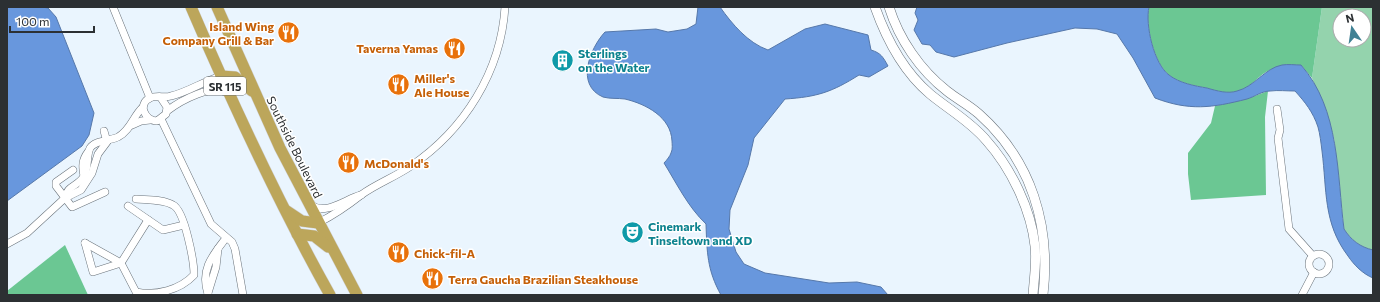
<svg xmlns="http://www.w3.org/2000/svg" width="1380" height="302" font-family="Commissioner,sans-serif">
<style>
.green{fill:#94d3ad;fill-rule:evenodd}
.forest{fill:#6bc793}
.water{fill:#6897dd;stroke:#5678aa}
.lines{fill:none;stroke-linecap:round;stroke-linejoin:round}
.minor-casing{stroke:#6a737b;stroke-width:8}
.tertiary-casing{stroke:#6a737b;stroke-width:10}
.trunk-casing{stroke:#d1d1d2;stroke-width:12}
.minor{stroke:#fff;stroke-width:7}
.tertiary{stroke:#fff;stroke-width:9}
.trunk{stroke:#bca65b;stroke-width:11}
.labels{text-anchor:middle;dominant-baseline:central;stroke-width:3;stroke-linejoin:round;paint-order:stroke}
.shield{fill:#fff;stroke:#6b6e70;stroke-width:1}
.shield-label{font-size:11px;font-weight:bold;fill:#2c3033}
.food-label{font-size:12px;font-weight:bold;fill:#c56008;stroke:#fff;text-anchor:start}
.culture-label{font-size:12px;font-weight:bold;fill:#0d838f;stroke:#fff;text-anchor:start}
.street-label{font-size:12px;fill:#2c3033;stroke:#fff}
</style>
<rect width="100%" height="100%" fill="#eaf5fe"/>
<!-- green -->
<path class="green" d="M1322,7H1373V250C1360,247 1351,240 1344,229L1334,138L1312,78ZM1340,16H1364V40H1340Z"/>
<!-- forest -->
<g class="forest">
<path d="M1149,7H1322L1312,78L1301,65C1291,67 1280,67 1270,70C1259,74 1250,89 1237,92C1227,94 1216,91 1207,88C1195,86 1179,83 1169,75C1154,63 1145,25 1149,7Z"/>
<polygon points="1268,91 1265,117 1266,195 1191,200 1188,174 1188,153 1211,123 1215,106 1252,97"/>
<polygon points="65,245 88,295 7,295 7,291"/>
</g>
<!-- water -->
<g class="water">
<polygon points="7,7 42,7 48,8 56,17 94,113 89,135 82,146 7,201"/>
<path d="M698,7H720C732,24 748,43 768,50L805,29L825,24L868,35L871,50C881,53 883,57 888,66L869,77L859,75C832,92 817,97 785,99L754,138L748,165L730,210L729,229L736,252L744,264L765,273L829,283L857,282L881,287L888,295H721C707,270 707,252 706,224C688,207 677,184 664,163C667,160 670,156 671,153C673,149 672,144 672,141C671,117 646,104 625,99C618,98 610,99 603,97C575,85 590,48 605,32L656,29L668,32L687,29L696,24Z"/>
<path d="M917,7H1149C1145,25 1154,64 1169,75C1179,83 1195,86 1207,88C1217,91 1228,94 1237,91C1254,87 1265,68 1282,65C1288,64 1295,65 1301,65C1340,109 1337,175 1344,229C1351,240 1360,247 1373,250V278C1363,274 1354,265 1348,256C1323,223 1327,190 1322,151C1321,143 1320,134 1318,127C1313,112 1305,102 1295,91C1287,91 1278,90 1270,91C1262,91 1254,97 1247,99C1212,108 1189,111 1155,98L1133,58L1117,34L1097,29L1075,28L1007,43L954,57L936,52L930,45L922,44L914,30L918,20L915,13Z"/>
</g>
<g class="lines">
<defs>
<g id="minor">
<polyline points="113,7 150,98"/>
<path d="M161,98L167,107L166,114L157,121C145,121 137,104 150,98C156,95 165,98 171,96C188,92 204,81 221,76"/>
<polyline points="1277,109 1280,130 1278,138 1289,229 1313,256"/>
<path d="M167,111C180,101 214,82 228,94"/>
<polyline points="161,119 211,224 232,242 235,249 243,295"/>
<polyline points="132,125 141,121 150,120"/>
<polyline points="73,170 56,182 56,186 72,207 105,192"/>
<path d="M84,176C82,166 82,160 88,152"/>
<path d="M65,198C67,185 79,186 84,176C89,167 86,157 90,148C95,140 110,141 118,137C131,130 133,116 143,107"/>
<path d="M310,204C325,217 345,199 361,195"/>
<polyline points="128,206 163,230 184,225"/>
<path d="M318,223C334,215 347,206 361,195C376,184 395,177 411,166C464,130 501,72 505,7"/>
<path d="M85,243L121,263L136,292C156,296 180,290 194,275C194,262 185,211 173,205C163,199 147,200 136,199"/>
<polyline points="85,243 93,272 121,263 148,220"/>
<polyline points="7,244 27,233 65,198 81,190 92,173 98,154 107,142 104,131"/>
<circle cx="1319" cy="264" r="10"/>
<polyline points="208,293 216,267 218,249"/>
<path d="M208,294C200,270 212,256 226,238"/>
<polyline points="1302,295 1314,272"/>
</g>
<g id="tertiary">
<path d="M875,7C886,38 904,72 930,94C948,109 970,121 986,140C1011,168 1031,209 1035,246C1037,262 1034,279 1033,295"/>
<path d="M889,7C899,39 920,70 947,91C957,99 969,105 979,114C1032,161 1051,226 1043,295"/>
</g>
<g id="trunk">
<path d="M191,7C233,105 278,202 330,295"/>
<polyline points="217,7 280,148 357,295"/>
<polyline points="221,76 235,77 252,91"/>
<polyline points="287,211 302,221 318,223"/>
<polyline points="297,234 314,236 328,247"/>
</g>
</defs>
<!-- minor casing -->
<use href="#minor" class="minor-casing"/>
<!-- tertiary casing -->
<use href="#tertiary" class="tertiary-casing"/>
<!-- trunk casing -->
<use href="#trunk" class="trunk-casing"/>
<!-- minor -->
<use href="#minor" class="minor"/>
<!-- tertiary -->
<use href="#tertiary" class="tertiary"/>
<!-- trunk -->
<use href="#trunk" class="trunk"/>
</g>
<!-- icons -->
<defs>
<symbol id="restaurant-disc" viewBox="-11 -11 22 22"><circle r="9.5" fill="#e8710a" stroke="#fff"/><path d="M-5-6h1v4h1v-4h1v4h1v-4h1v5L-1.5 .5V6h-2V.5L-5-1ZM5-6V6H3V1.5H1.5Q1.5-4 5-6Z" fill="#fff"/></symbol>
<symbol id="building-disc" viewBox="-11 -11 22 22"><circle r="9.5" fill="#0f9aa8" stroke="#fff"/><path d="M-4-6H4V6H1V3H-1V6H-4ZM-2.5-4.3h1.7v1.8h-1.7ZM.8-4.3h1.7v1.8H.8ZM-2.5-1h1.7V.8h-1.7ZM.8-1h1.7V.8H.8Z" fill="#fff"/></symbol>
<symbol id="theatre-disc" viewBox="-11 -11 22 22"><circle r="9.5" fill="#0f9aa8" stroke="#fff"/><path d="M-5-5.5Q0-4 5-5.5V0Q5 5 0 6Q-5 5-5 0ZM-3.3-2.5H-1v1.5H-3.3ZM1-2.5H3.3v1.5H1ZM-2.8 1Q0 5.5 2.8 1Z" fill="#fff"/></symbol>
</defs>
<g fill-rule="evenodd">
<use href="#restaurant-disc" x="276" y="20" width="25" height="25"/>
<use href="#restaurant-disc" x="442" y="36" width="25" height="25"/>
<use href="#building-disc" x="550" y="48" width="25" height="25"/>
<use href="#restaurant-disc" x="386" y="72" width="25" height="25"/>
<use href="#restaurant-disc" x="336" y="150" width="25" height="25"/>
<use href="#theatre-disc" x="620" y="220" width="25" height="25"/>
<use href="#restaurant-disc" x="386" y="240" width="25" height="25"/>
<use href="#restaurant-disc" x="420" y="266" width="25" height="25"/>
</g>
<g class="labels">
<!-- shield labels -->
<rect class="shield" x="204" y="77" width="42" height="18" rx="3"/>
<g class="shield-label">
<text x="225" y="86">SR 115</text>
</g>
<!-- food labels -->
<g class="food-label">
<text x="274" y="26" text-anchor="end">Island Wing<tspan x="274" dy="14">Company Grill &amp; Bar</tspan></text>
<text x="438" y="48" text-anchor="end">Taverna Yamas</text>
<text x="414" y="78">Miller's<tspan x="414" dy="14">Ale House</tspan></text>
<text x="364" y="163">McDonald's</text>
<text x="414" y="253">Chick-fil-A</text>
<text x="448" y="279">Terra Gaucha Brazilian Steakhouse</text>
</g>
<!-- culture labels -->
<g class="culture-label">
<text x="578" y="53">Sterlings<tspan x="578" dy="14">on the Water</tspan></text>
<text x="648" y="226">Cinemark<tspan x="648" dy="14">Tinseltown and XD</tspan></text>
</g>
<!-- street labels -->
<g class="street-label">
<text transform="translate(295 147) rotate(64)">Southside Boulevard</text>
</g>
</g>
<!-- border -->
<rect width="1380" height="302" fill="none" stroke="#2c3033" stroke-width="16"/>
<!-- north arrow -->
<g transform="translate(1352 28) rotate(347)"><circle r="19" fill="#ffffff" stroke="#abacad"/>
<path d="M0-3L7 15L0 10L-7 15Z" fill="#408194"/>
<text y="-6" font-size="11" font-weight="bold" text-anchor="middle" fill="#2c3033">N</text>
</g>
<!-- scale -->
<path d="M10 26v6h84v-6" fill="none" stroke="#2c3033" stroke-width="2"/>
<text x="16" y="26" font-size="12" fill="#2c3033" stroke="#ffffff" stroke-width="3" paint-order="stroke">100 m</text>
</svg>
